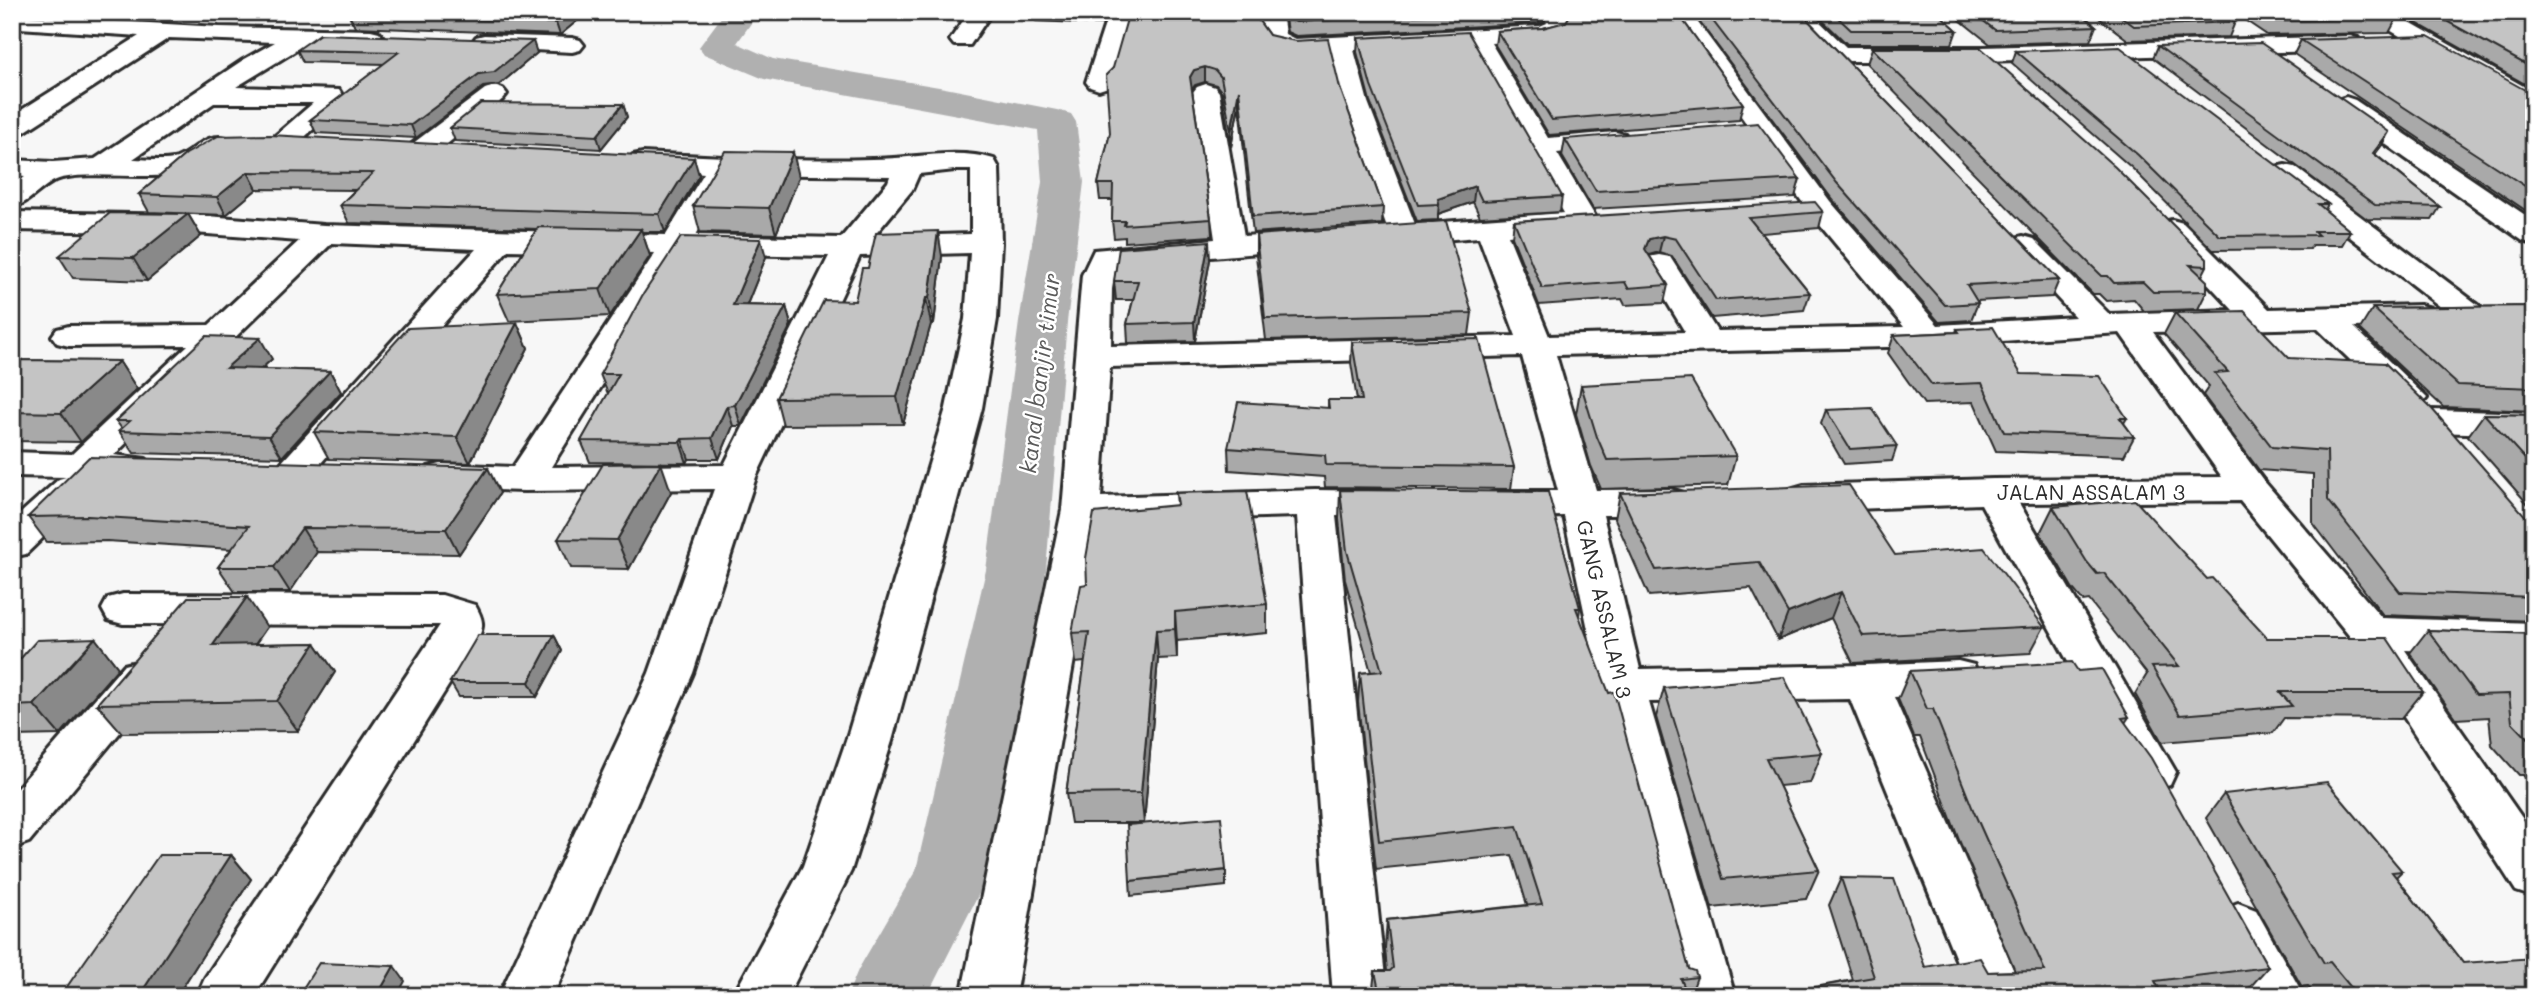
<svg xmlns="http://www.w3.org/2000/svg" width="2546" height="1008" font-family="Mali,sans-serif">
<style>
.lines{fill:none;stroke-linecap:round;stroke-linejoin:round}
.canal{fill:#b0b0b0;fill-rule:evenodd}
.minor-casing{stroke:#2b2b2b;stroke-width:6}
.minor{fill:#fff;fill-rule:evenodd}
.wall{fill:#a9a9a9;stroke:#2b2b2b;stroke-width:2}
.shaded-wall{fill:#898989;stroke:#2b2b2b;stroke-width:2}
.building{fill:#c4c4c4;stroke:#2b2b2b;stroke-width:2}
.labels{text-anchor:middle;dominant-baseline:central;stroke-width:5;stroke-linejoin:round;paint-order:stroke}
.street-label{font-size:21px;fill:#2b2b2b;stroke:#fff}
.water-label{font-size:23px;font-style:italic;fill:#5a5a5a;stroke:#fff}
</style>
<rect width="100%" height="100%" fill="#f7f7f7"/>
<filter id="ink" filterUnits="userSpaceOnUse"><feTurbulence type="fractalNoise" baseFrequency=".0143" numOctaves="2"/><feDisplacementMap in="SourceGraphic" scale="14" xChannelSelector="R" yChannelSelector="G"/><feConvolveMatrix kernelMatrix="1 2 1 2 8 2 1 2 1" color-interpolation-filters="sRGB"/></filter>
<g filter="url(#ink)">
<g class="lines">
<!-- canal -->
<polygon class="canal" points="725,12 759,12 737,43 773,59 945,88 1057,110 1071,114 1076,122 1084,182 1067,322 1046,570 988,876 927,996 847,996 858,970 916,870 986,570 1019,322 1042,182 1038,130 764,79 704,54 699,47"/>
<defs>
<g id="minor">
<polygon points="969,12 992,12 970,45 954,45 950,40"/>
<polygon points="1109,12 1132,12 1112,82 1108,87 1099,90 1090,87 1086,82"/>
<path d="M1259,12H1282L1285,34L1295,39L1540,26L1547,23L1542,12H1565L1571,23L1563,34L1541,40L1491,43L1548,138L1615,132L1625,134L1628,140L1625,146L1557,153L1598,221L1593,227L1508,235L1549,336L1685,332L1644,264L1648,257L1659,255L1670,257L1717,331L1904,327L1810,213L1667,12H1690L1830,201L1938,325L2075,317L2008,245L2012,239L2023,236L2034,239L2109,314L2233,310L2157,229L2161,223L2172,220L2183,223L2269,309L2420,305L2431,308L2436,315L2431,322L2420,325L2354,327L2427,398L2421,405L2409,409L2397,405L2317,328L2153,332L2263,480L2382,618L2534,623V655L2405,650L2534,835V897L2516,891L2373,669L2366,658L2372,648L2356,644L2240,501L2019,503L2176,772L2170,785L2153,791L2136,785L1981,504L1804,511L1790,507L1785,498L1790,489L1804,485L1993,479L2222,477L2120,333L1929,346L1556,355L1596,490L1670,489L1684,493L1689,502L1684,511L1670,515H1603L1640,669L1865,665L1958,661L1974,665L1980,677L1974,689L1958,693L1894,697L2025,996H1971L1850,699L1649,702L1735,996H1681L1600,686L1564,516L1499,517L1485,513L1480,504L1485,495L1499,491H1558L1522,356L1110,367L1101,497L1315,490L1390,491L1404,495L1409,504L1404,513L1390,517L1336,516L1387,996H1333L1297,516L1098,522L1015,996H961L1062,510L1082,275L1094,250L1215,239L1193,92L1197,87L1206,84L1215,87L1219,92L1244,236L1308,231L1319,234L1323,240L1319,246L1308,249L1116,265L1112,289L1111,346L1516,336L1479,237L1404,243L1385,240L1381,234L1387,227L1342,102L1330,51C1311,52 1277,59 1264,41C1259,34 1260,20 1259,12ZM1468,44L1564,213L1415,224L1368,102L1354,50Z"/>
<polygon points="1786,12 1810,12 1846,47 1983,47 2350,36 2358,38 2362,43 2358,48 2350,50 1983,61 1840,61 1831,59"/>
<polygon points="2364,12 2392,12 2534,92 2534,111 2525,108 2367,17"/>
<path d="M27,16L219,27L371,30L379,32L383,37L379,42L371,44L308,43L236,87L339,90L345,100L341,105L292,148L282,150L272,148L268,142L313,103H214L133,159C145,159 165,162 177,158C196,150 205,133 227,138L231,144C196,195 113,167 62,178C44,182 31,203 12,208V186L25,177L12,176V160L53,162L95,159L243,60L275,42L169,38L21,134L12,136V116L139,36L19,28L15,23L19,18Z"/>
<polygon points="484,35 572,38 580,40 584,45 580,50 572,52 476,47 472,42 476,37"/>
<polygon points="494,86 503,89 507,94 503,99 432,156 422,158 412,156 408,150 412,144 485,89"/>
<polygon points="2346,97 2355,100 2534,221 2534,244 2523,241 2337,110 2333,105 2337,100"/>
<path d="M643,153C719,157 796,161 872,159C913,159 955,147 994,159L999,168L1001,243L997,319L982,408L892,741L851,871L788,996H733L803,866L846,741L946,408L965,319L970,253L860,256L756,477L693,673L553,996H499L649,673L714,489L524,491L441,488L428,485L422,476L428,467L441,464L513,467L655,253L508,250L306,480L293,484L280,480L274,472L280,464L476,249L332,243L114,455L146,459L152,467L146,475L133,479L79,478L85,479L91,488L85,497L26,554L12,557V521L59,479L66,477L12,476V452L72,454L188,345L69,346L57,343L52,336L57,329L69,326L209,325L299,241L194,233L12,230V212L194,215L324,225L666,235L704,173L633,167L629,161L633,155ZM955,170H971V234L873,237L912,190L919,174ZM731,174L890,176L888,182L841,238L696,235ZM685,253L829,256L724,465L551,467Z"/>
<polygon points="2285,165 2295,167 2481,307 2486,314 2481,321 2470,324 2459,321 2275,179 2271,173 2275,167"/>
<polygon points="2432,410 2534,413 2534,435 2432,432 2419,429 2414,421 2419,413"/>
<path d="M123,594L442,595L475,605C483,619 485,626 477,640L254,996H197L205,978L440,625L123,624L108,620L102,609L108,598Z"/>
<polygon points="140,661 156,665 162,677 156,689 29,842 12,848 12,794 124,665"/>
<polygon points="2238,903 2256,910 2304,996 2248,996 2212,926 2220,910"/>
</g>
</defs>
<!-- minor casing -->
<use href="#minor" class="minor-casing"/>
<!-- minor -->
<use href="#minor" class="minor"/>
</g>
<!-- wall -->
<g class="wall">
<polygon points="353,12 574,12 577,21 560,35 355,27 349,15"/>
<polygon points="1035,12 1107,12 1102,24 1036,21"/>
<polygon points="1284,12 1545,12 1544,22 1539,23 1296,36 1287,32"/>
<polygon points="1567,12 1677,12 1743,104 1739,120 1549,135 1495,45 1497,31 1543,28 1566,22 1570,16"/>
<polygon points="1692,12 1800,12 2059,280 2052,297 1977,301 1978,303 1971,320 1939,322 1832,199"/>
<polygon points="1814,12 1937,12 1957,30 1952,44 1847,44"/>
<polygon points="1950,12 2079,12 2096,26 2090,41 1990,44"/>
<polygon points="2091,12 2222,12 2235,22 2229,37 2128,40"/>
<polygon points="2233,12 2388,12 2397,18 2389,33 2267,35"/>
<polygon points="2397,12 2520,12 2534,18 2534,89"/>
<polygon points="1259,21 1269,35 1340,88 1383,207 1382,224 1253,233 1239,105 1231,147 1222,92 1216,85 1205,82 1195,85 1192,90 1211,219 1212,236 1125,242 1125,237 1114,238 1112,221 1113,200 1100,200 1098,184 1110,133 1113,68"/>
<polygon points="1358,38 1562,196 1560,212 1480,217 1473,202 1438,214 1438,220 1417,221 1370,101 1357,52"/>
<polygon points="2301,40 2534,95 2534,216 2294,54"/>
<polygon points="2158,46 2382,145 2375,154 2440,207 2432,220 2367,219 2153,58"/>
<polygon points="1872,48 2207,266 2202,276 2207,291 2198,309 2144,311 2134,299 2106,301 2099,294 2093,294 1867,64"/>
<polygon points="297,50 537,53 499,85 483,87 416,138 316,133 310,120 384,64 303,62"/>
<polygon points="2016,51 2328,204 2325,210 2350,231 2342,245 2312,245 2310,249 2213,250 2132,168 2012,63"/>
<polygon points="623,104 627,117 601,149 455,141 450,128"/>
<polygon points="1565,139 1800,179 1795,197 1593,209 1562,156"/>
<polygon points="186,154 699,175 665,232 642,232 650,256 610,316 509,321 497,294 537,229 349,223 340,205 355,190 257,189 226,215 149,212 139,194"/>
<polygon points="799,177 776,234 700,232 693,206"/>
<polygon points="1823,212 1819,228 1762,233 1810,293 1804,310 1712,318 1672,256 1659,252 1649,255 1668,285 1664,303 1625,305 1622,299 1539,305 1512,237 1514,221"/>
<polygon points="188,214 201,236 147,281 73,278 59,256"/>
<polygon points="1256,235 1472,313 1469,335 1266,340 1256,256"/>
<polygon points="942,256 934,324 931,324 903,424 783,425 776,398 855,301 868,268"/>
<polygon points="766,257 747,305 786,306 791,325 741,426 733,426 719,459 689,459 687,463 590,462 581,441 608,394 600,374"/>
<polygon points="1210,260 1195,341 1128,343 1127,324 1133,300 1116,300 1114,281"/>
<polygon points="2534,306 2534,411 2443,407 2360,329 2373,308"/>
<polygon points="2175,313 2289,358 2534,526 2534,621 2383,615 2313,523 2313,474 2259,470 2203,395 2209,386 2164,334"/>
<polygon points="517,323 528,348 470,463 329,459 314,432"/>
<polygon points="1957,329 2021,374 2127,418 2124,423 2134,437 2124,456 1996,451 1974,402 1924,404 1888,353 1894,335 1956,332"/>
<polygon points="1352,342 1514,467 1511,489 1325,487 1324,477 1229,470 1228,448 1328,408 1328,400 1357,400 1351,363"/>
<polygon points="272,359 261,369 330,371 341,392 282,457 134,453 119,431 122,429 116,421"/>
<polygon points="12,360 119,361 137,389 81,442 12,441"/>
<polygon points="1581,385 1736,456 1728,485 1601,489 1591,466 1576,414"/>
<polygon points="1826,410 1897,446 1892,461 1844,464 1821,424"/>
<polygon points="2484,414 2534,415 2534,511 2468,436"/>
<polygon points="1340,490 1580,608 1579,616 1689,969 1697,977 1690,996 1372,996 1375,971 1387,971 1385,948 1387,920 1527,905 1512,855 1376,869 1358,702 1360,673 1371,672 1345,580 1339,519"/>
<polygon points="671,492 629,569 571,568 558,539"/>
<polygon points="500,493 459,554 317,552 290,592 235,592 218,567 231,549 107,541 47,542 28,517"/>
<polygon points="1176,493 1267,604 1267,633 1177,641 1177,658 1158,659 1144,823 1071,823 1066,794 1085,662 1076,663 1072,633 1087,584 1177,506"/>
<polygon points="1620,493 1895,555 2044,627 2030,653 1853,663 1831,618 1778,640 1751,588 1649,596 1615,519"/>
<polygon points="2053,507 2207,579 2267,638 2423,692 2401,719 2284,718 2273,733 2162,742 2135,694 2147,674 2089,600 2083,601 2073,589 2040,533"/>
<polygon points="267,627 255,644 315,643 335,672 298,731 122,733 97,704"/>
<polygon points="2428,630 2534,634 2534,787 2523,775 2519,775 2492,745 2489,717 2456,719 2410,653"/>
<polygon points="554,635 562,651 537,697 459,697 450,682"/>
<polygon points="95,638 118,668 60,735 12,736 12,668"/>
<polygon points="1910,671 2078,671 2129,717 2125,723 2268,967 2244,994 2233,996 1801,996 1805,989 1853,980 1829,905 1841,878 1925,967 1988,972 2015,971 1959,840 1920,737 1914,737 1898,699"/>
<polygon points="1664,688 1822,753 1810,783 1779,786 1819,870 1806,899 1712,908 1656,717"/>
<polygon points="2224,794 2402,871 2396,877 2463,963 2534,996 2316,996 2308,986 2302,987 2206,818"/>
<polygon points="231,855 251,879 177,996 69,996 64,991"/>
<polygon points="1226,870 1226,886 1131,896 1130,881"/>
</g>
<!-- shaded-wall -->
<g class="shaded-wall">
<polygon points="570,12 574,12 577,21 560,35 556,23"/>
<polygon points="1101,12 1107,12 1102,24"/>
<polygon points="1541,12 1545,12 1544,22 1539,23"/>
<polygon points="533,41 537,53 499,85 483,87 416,138 411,125 479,74"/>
<polygon points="1205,67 1205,82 1195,85 1190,92 1190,77 1194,70"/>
<polygon points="1239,90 1239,105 1231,147 1231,131"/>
<polygon points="623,104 627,117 601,149 597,136"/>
<polygon points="2389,132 2382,145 2366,166 2373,153"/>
<polygon points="793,152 799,177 776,234 769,208"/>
<polygon points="694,158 699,175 665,232 659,214"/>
<polygon points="248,172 257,189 226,215 217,197"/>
<polygon points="1475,186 1473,202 1438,214 1439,204 1438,199"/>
<polygon points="188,214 201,236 147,281 133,258"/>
<polygon points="641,229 650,256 610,316 600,289"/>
<polygon points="938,231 942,256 934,324 929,298"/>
<polygon points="1663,236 1659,252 1646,256 1645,249 1649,239"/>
<polygon points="761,239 766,257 739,324 733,305"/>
<polygon points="1209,241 1210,260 1195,341 1194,322"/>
<polygon points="926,298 931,324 903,424 897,397"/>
<polygon points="786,306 791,325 741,426 735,405"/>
<polygon points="517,323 528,348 470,463 457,437"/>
<polygon points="260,338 272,359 239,389 226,368"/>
<polygon points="119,361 137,389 81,442 61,413"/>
<polygon points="330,371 341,392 282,457 269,436"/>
<polygon points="727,406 733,426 719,459 712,438"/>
<polygon points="682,439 689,459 687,463 680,442"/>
<polygon points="661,463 671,492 629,569 617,540"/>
<polygon points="488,468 500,493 459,554 446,529"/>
<polygon points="302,528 317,552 290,592 274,567"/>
<polygon points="1841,592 1831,618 1778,640 1788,613"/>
<polygon points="247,597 267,627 234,675 213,645"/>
<polygon points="1175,612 1177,641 1177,658 1175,629"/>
<polygon points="1156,630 1158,659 1144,823 1141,793"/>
<polygon points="554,635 562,651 537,697 529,682"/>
<polygon points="95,638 118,668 60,735 34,705"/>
<polygon points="315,643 335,672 298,731 277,701"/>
<polygon points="231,855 251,879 177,996 148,996 143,990"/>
<polygon points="394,966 405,981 397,996 377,996"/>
</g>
<!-- building -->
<g class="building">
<polygon points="353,12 570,12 556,23 349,15"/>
<polygon points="1129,12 1258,12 1259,21 1269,35 1295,41 1328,39 1340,88 1383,207 1253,216 1239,90 1231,131 1221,77 1215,70 1205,67 1194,70 1190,77 1211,219 1124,225 1125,221 1112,221 1113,184 1098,184 1110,133 1106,75 1113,68"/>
<polygon points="1287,12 1484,12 1296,22 1288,18"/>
<polygon points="1572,12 1677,12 1743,104 1552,120 1497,31 1543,28 1566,22"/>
<polygon points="1706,12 1800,12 2059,280 1967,285 1978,303 1945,305 1837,183"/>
<polygon points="1832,12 1937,12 1957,30 1851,30"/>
<polygon points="1972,12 2079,12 2096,26 1995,30"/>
<polygon points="2115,12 2222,12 2235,22 2134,26"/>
<polygon points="2260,12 2388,12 2397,18 2274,21"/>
<polygon points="2430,12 2520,12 2534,18 2534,69"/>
<polygon points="1468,32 1562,196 1482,201 1475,186 1438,199 1439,204 1418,205 1371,86 1358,38"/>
<polygon points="320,34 533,41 494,72 479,74 411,125 310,120 399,52 297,50"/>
<polygon points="2428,36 2534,95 2534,192 2301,40"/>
<polygon points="2261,43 2389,132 2373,153 2440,207 2375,205 2158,46"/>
<polygon points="2120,47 2328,204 2318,204 2350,231 2314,231 2318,235 2220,236 2138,155 2016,51"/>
<polygon points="1872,48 1981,48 2115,167 2207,259 2207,266 2190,265 2207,281 2207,291 2153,292 2143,282 2114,283 2108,276 2102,276"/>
<polygon points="481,103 623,104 597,136 450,128"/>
<polygon points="1758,123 1800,179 1596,191 1565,139"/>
<polygon points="270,135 694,158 659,214 340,205 373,173 248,172 217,197 139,194 186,154 218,136"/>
<polygon points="725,151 793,152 769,208 693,206"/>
<polygon points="1815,202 1823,212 1749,218 1810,293 1716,300 1676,239 1663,236 1649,239 1645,249 1668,285 1628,288 1625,282 1542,288 1514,221"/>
<polygon points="110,213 188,214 133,258 59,256"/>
<polygon points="1446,221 1472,313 1265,318 1256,235"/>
<polygon points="538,227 641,229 600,289 497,294"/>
<polygon points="938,231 929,298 926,298 897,397 776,398 824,300 855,301 862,268 868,268 876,233"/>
<polygon points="681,237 761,239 733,305 786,306 735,405 727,406 712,438 682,439 680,442 581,441 619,374 600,374 642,296"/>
<polygon points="1209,241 1194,322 1127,324 1138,281 1114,281 1119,248"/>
<polygon points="2534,306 2534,388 2458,385 2373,308"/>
<polygon points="2244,311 2289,358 2385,363 2432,409 2534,526 2534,597 2400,592 2328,500 2327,451 2272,447 2215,373 2228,372 2175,313"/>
<polygon points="517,323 457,437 314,432 408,328"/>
<polygon points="1993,327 2021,374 2099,376 2127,418 2120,418 2134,437 2004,432 1982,383 1932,385 1894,335 1959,332 1957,329"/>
<polygon points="206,336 260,338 226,368 330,371 269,436 119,431 130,421 116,421"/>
<polygon points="1479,339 1514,467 1326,465 1325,455 1228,448 1238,402 1329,408 1328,400 1362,400 1352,342"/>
<polygon points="12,360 119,361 61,413 12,412"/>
<polygon points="1691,379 1736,456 1607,460 1597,437 1581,385"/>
<polygon points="1872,408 1897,446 1850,449 1826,410"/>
<polygon points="2484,414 2534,415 2534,469"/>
<polygon points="89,457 488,468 446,529 302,528 274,567 218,567 249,526 88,516 28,517"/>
<polygon points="661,463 617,540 558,539 603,464"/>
<polygon points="1849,485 1895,555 1984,548 2044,627 1863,636 1841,592 1788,613 1759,562 1656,570 1620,493"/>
<polygon points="1340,490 1548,492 1580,608 1576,608 1609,693 1614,692 1689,969 1695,971 1697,977 1681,979 1688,996 1380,996 1375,971 1390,971 1393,968 1387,920 1542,904 1517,826 1379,841 1360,673 1382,671 1347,551"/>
<polygon points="1247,491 1267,604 1175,612 1175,629 1156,630 1141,793 1066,794 1089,632 1072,633 1081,585 1087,584 1086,558 1094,513 1178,505 1176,493"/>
<polygon points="2135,500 2207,579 2212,578 2267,638 2387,638 2423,692 2280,692 2292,706 2180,715 2152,667 2179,666 2104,573 2097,574 2087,562 2053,507"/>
<polygon points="188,597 247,597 213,645 315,643 277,701 97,704"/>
<polygon points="2428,630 2534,634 2534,745 2512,722 2509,694 2476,695"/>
<polygon points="478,635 554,635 529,682 450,682"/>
<polygon points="95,638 34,705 12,706 12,668 37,640"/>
<polygon points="2072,662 2078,671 2102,669 2129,717 2122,718 2151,758 2268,967 2155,981 2163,996 1808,996 1805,989 1874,977 1841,878 1894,879 1925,967 1980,958 1988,972 2045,971 1974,812 1933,709 1927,709 1910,671"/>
<polygon points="1784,677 1822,753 1766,758 1819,870 1723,879 1664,688"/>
<polygon points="2327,782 2402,871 2392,872 2463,963 2534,958 2534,996 2358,996 2330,962 2324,963 2224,794"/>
<polygon points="1221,817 1226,870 1130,881 1127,825"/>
<polygon points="159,855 231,855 143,990 64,991"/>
<polygon points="319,963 394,966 377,996 298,996"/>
</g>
</g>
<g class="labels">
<!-- street labels -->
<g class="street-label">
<text x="2091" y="491">JALAN ASSALAM 3</text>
<text transform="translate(1605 609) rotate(77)">GANG ASSALAM 3</text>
</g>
<!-- water labels -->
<g class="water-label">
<text transform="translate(1039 373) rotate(-83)">kanal banjir timur</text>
</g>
</g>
<!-- margin -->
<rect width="2546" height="1008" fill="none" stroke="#fff" stroke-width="42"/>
<rect x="21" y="21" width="2504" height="966" fill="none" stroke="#2b2b2b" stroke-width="2.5" filter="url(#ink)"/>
</svg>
